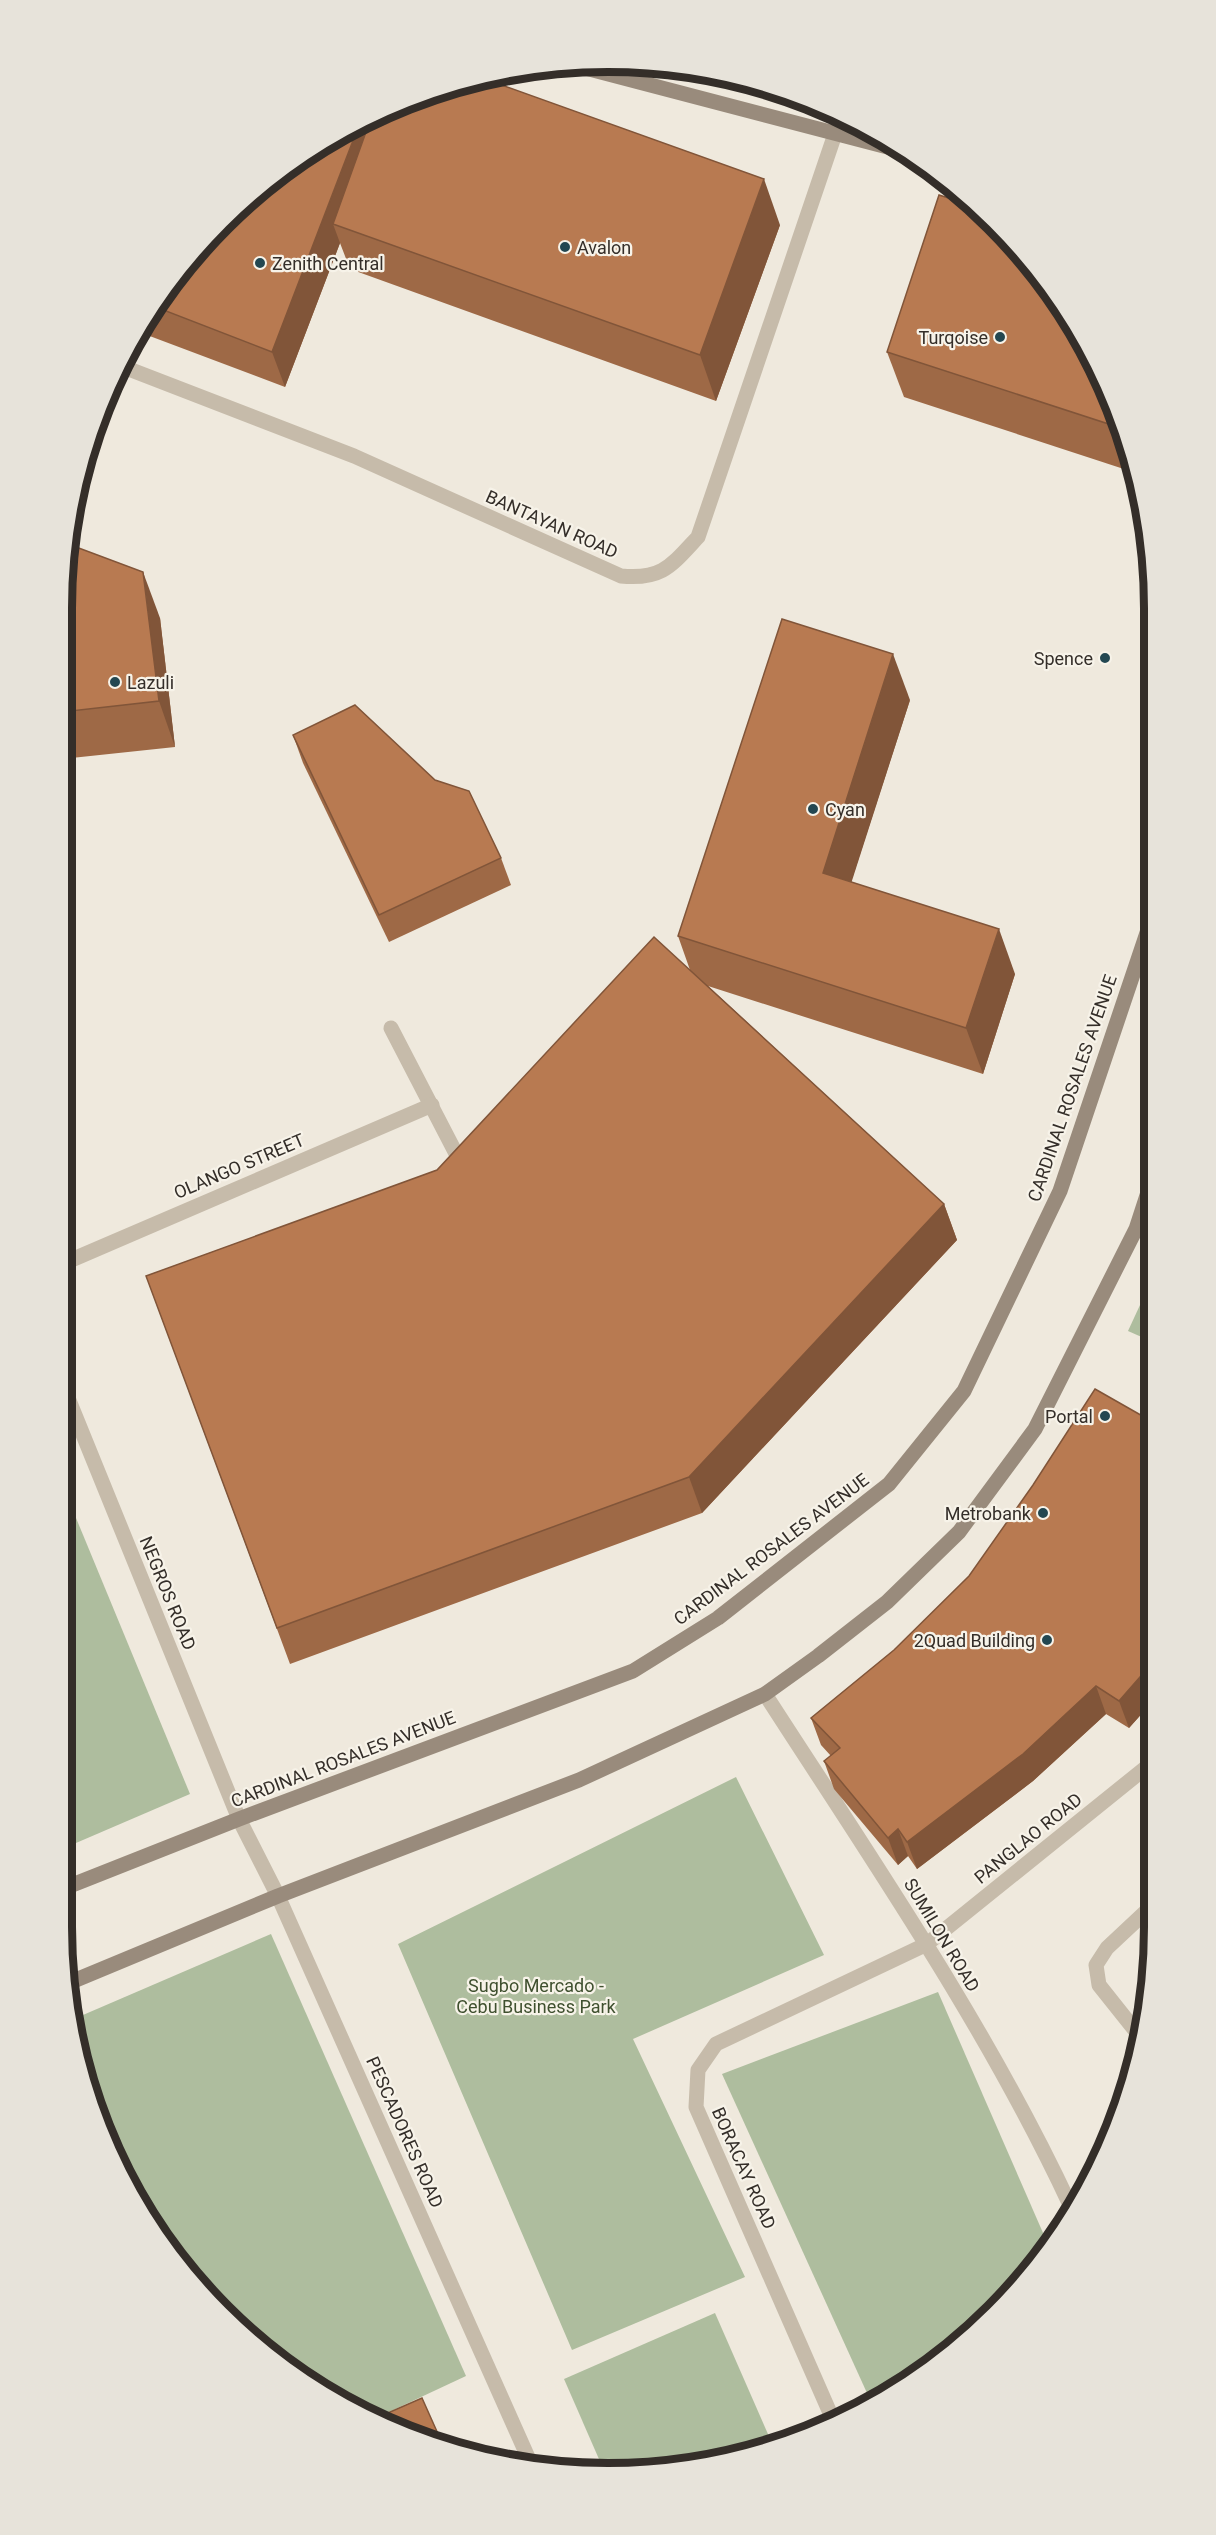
<svg xmlns="http://www.w3.org/2000/svg" width="1216" height="2535" font-family="Roboto,sans-serif">
<style>
.green{fill:#aebd9e}
.lines{fill:none;stroke-linecap:round;stroke-linejoin:round}
.lane{stroke:#c6bbaa;stroke-width:15}
.street{stroke:#c6bbaa;stroke-width:15}
.secondary{stroke:#998b7c;stroke-width:15}
.wall{fill:#9e6946}
.shaded-wall{fill:#815539}
.building{fill:#b87a51;stroke:#815539;stroke-width:1.5}
.poi-dot{fill:#234751;stroke:#f7f3e9;stroke-width:2}
.labels{text-anchor:middle;dominant-baseline:central;stroke-width:4.5;stroke-linejoin:round;paint-order:stroke}
.poi-label{font-size:18px;fill:#342e29;stroke:#f7f3e9;text-anchor:end}
.street-label{font-size:18px;fill:#342e29;stroke:#f7f3e9}
.park-label{font-size:18px;fill:#3f502f;stroke:#f7f3e9}
.rim{fill:none;stroke:#342e29;stroke-width:8}
</style>
<rect width="100%" height="100%" fill="#efe9dd"/>
<!-- green -->
<g class="green">
<polygon points="1152,1279 1153,1342 1128,1331"/>
<polygon points="62,1484 190,1794 62,1849"/>
<polygon points="736,1777 824,1955 633,2039 745,2277 572,2350 398,1944"/>
<polygon points="271,1934 466,2376 374,2419 305,2382 175,2260 91,2103 76,2018"/>
<polygon points="938,1992 1047,2242 1019,2288 940,2361 872,2404 722,2074"/>
<polygon points="715,2313 771,2441 679,2469 602,2466 564,2379"/>
</g>
<g class="lines">
<!-- lane -->
<g class="lane">
<path d="M121,366L354,456L621,576C662,580 671,566 698,537L835,134L839,116"/>
<polyline points="1142,2039 1099,1985 1096,1965 1107,1948 1154,1904"/>
</g>
<!-- street -->
<g class="street">
<polyline points="391,1028 463,1167"/>
<polyline points="62,1264 432,1105"/>
<polyline points="62,1383 239,1819 278,1896 531,2464"/>
<path d="M765,1694C872,1860 986,2025 1070,2205"/>
<polyline points="834,2422 696,2107 698,2070 716,2044 927,1944 1154,1761"/>
</g>
<!-- secondary -->
<g class="secondary">
<polyline points="574,65 899,150"/>
<polyline points="62,1889 239,1819 633,1671 718,1618 889,1484 964,1391 1060,1191 1151,921"/>
<polyline points="71,1982 278,1896 579,1780 765,1694 818,1656 887,1602 959,1532 1035,1429 1136,1229 1152,1180"/>
</g>
</g>
<!-- wall -->
<g class="wall">
<polygon points="222,221 780,225 716,401 350,269 340,243 285,387 139,332 154,304"/>
<polygon points="887,352 1113,399 1133,472 904,397"/>
<polygon points="62,608 160,618 175,747 62,759"/>
<polygon points="910,700 851,882 1015,974 983,1074 708,986 944,1204 957,1240 702,1513 290,1664 146,1276 437,1170 690,970 678,936"/>
<polygon points="293,735 501,858 511,885 389,942 303,763"/>
<polygon points="1153,1422 1154,1700 1129,1728 1106,1714 1033,1781 917,1869 908,1856 898,1865 834,1789 824,1761 831,1756 821,1745 811,1718 894,1650"/>
</g>
<!-- shaded-wall -->
<g class="shaded-wall">
<polygon points="392,107 333,224 340,243 285,387 272,352 359,125"/>
<polygon points="764,179 780,225 716,401 700,355"/>
<polygon points="143,572 160,618 175,747 159,701"/>
<polygon points="893,654 910,700 840,918 823,873"/>
<polygon points="999,929 1015,974 983,1074 966,1028"/>
<polygon points="944,1204 957,1240 702,1513 689,1477"/>
<polygon points="1154,1661 1154,1700 1129,1728 1119,1701"/>
<polygon points="1096,1686 1106,1714 1033,1781 917,1869 907,1842"/>
<polygon points="898,1829 908,1856 898,1865 888,1838"/>
</g>
<!-- building -->
<g class="building">
<polygon points="482,78 764,179 700,355 333,224 371,118 399,103"/>
<polygon points="359,125 272,352 153,306 222,221 305,153"/>
<polygon points="939,195 971,205 1042,276 1113,399 1121,428 887,352"/>
<polygon points="68,544 143,572 159,701 62,712 62,608"/>
<polygon points="782,619 893,654 823,873 999,929 966,1028 678,936"/>
<polygon points="355,705 435,780 469,791 501,858 379,915 293,735"/>
<polygon points="654,937 944,1204 689,1477 277,1628 146,1276 437,1170"/>
<polygon points="1095,1389 1153,1422 1154,1661 1119,1701 1096,1686 1023,1754 907,1842 898,1829 888,1838 824,1761 840,1748 811,1718 894,1650 969,1576 1033,1485"/>
<polygon points="422,2398 443,2445 399,2432 374,2419"/>
</g>
<!-- markers -->
<g class="poi-dot">
<circle cx="565" cy="247" r="6"/>
<circle cx="260" cy="263" r="6"/>
<circle cx="1000" cy="337" r="6"/>
<circle cx="1105" cy="658" r="6"/>
<circle cx="115" cy="682" r="6"/>
<circle cx="813" cy="809" r="6"/>
<circle cx="1105" cy="1416" r="6"/>
<circle cx="1043" cy="1513" r="6"/>
<circle cx="1047" cy="1640" r="6"/>
</g>
<g class="labels">
<!-- poi labels -->
<g class="poi-label">
<text x="577" y="247" text-anchor="start">Avalon</text>
<text x="272" y="263" text-anchor="start">Zenith Central</text>
<text x="988" y="337">Turqoise</text>
<text x="1093" y="658">Spence</text>
<text x="127" y="682" text-anchor="start">Lazuli</text>
<text x="825" y="809" text-anchor="start">Cyan</text>
<text x="1093" y="1416">Portal</text>
<text x="1031" y="1513">Metrobank</text>
<text x="1035" y="1640">2Quad Building</text>
</g>
<!-- street labels -->
<g class="street-label">
<text transform="translate(552 524) rotate(24)">BANTAYAN ROAD</text>
<text transform="translate(1072 1088) rotate(-71)">CARDINAL ROSALES AVENUE</text>
<text transform="translate(239 1166) rotate(-23)">OLANGO STREET</text>
<text transform="translate(771 1549) rotate(-37)">CARDINAL ROSALES AVENUE</text>
<text transform="translate(168 1593) rotate(68)">NEGROS ROAD</text>
<text transform="translate(343 1759) rotate(-21)">CARDINAL ROSALES AVENUE</text>
<text transform="translate(1028 1838) rotate(-39)">PANGLAO ROAD</text>
<text transform="translate(942 1935) rotate(59)">SUMILON ROAD</text>
<text transform="translate(405 2132) rotate(66)">PESCADORES ROAD</text>
<text transform="translate(744 2168) rotate(66)">BORACAY ROAD</text>
</g>
<!-- park labels -->
<g class="park-label">
<text x="536" y="1985">Sugbo Mercado -<tspan x="536" dy="21">Cebu Business Park</tspan></text>
</g>
</g>
<!-- crop -->
<path d="M0 0H1216V2535H0ZM608 72H608A536 536 0 0 1 1144 608V1927A536 536 0 0 1 608 2463H608A536 536 0 0 1 72 1927V608A536 536 0 0 1 608 72Z" fill="#e7e3da" fill-rule="evenodd"/>
<path class="rim" d="M608 72H608A536 536 0 0 1 1144 608V1927A536 536 0 0 1 608 2463H608A536 536 0 0 1 72 1927V608A536 536 0 0 1 608 72Z"/>
</svg>
